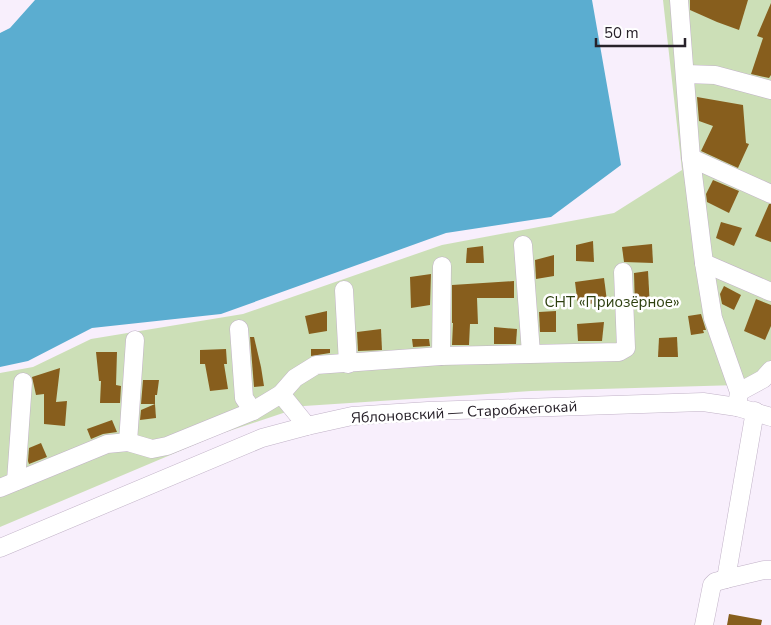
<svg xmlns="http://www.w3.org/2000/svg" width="771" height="625" font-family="'Nunito Sans',sans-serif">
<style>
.green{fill:#ccdfb7}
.water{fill:#5badd0}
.building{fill:#875e1d}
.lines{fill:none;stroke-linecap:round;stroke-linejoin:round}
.minor-casing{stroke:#c1b2c7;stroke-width:19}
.minor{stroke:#fff;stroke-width:18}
.labels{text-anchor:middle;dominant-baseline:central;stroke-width:5;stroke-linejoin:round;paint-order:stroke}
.park-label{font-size:15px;fill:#2d3f0f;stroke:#fff}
.street-label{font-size:15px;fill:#28222a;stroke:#fff}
</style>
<rect width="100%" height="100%" fill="#f8effc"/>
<!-- green -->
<polygon class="green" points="663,0 771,0 771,384 531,391 304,406 220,434 0,527 0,373 33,367 91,339 243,314 442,245 614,213 682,170"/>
<!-- water -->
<polygon class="water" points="35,0 592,0 621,165 551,217 446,233 221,314 92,328 28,361 0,367 0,33 10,28"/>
<!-- building -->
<g class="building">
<polygon points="690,0 748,0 739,30 717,22 690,10"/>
<polygon points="771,3 771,75 769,78 751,74 763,38 757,36"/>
<polygon points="697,97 743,105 746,143 749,144 738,168 701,151 713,126 699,121"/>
<polygon points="713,180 739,191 729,213 707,202 706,194"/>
<polygon points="769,204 771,204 771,242 755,236"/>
<polygon points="721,222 742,228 734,246 716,238"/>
<polygon points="593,241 594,262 576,261 576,245"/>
<polygon points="652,244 653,263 624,262 622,247"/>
<polygon points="483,246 484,263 466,263 467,248"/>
<polygon points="554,255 554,276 536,279 535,260"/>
<polygon points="648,271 650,308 635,308 634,273"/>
<polygon points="431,274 430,305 411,308 410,277"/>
<polygon points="604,278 607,301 578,306 575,282"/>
<polygon points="514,281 514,298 477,298 478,324 470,324 469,345 452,345 453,323 452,323 452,285"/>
<polygon points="724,286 741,295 734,310 722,304 720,294"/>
<polygon points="756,299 771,305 771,326 765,340 744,331"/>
<polygon points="327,311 327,331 309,334 305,316"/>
<polygon points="556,311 556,332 540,332 539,312"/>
<polygon points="701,314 706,330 703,330 704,333 691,335 688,316"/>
<polygon points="604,322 602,341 578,341 577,324"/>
<polygon points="494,327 517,329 516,344 494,344"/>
<polygon points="381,329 382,350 358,351 357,332"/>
<polygon points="250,337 254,337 261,367 264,386 254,387"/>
<polygon points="677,337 678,357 658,357 659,338"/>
<polygon points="412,339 429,339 430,346 413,347"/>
<polygon points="226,349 227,364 224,364 228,389 210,391 205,364 200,364 200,350"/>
<polygon points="311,349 330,349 330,353 311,356"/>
<polygon points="96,352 117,352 116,385 121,386 120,403 100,403 101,381 99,381"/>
<polygon points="60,368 56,402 67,401 65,426 44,424 44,394 36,395 32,377"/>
<polygon points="143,380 159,380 157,395 155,395 155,404 141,404"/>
<polygon points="155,404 156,418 140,420 141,410"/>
<polygon points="112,420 117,432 103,434 91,439 87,429"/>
<polygon points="41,443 47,457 29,464 28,461 29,448"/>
<polygon points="729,614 762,620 761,625 727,625"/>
</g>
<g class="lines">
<defs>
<g id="minor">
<polyline points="679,0 691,158 704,263 713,318 739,392 737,407"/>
<polyline points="686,74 715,75 771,90"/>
<polyline points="691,158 771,194"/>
<polyline points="523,245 531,353"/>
<polyline points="704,263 771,292"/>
<polyline points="344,290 348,364"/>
<polyline points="239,329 244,398 253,411"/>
<polyline points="441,356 442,266"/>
<polyline points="739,392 763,379 771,370"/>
<polyline points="281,394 307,426"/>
<polyline points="755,411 726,579 764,570 771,570"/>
<polyline points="128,442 135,340"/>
<polyline points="16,481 23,382"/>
<polyline points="0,488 107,444 128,442 152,449 167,446 253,411 281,394 295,378 316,365 441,356 619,352 626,348 623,272"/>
<polyline points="0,548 262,438 307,426 352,416 428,411 703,402 737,407 771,417"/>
<polyline points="704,625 712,585 715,582 726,579"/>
</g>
</defs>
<!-- minor casing -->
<use href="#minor" class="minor-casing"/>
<!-- minor -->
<use href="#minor" class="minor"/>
</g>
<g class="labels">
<!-- park labels -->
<g class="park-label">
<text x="612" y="302">СНТ «Приозёрное»</text>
</g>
<!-- street labels -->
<g class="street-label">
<text transform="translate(464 412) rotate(-3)">Яблоновский — Старобжегокай</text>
</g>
</g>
<!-- scale -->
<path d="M596 38v8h89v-8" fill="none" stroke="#28222a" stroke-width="2.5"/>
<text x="604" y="38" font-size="15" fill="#28222a" stroke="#ffffff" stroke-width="4" paint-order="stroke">50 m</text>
</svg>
